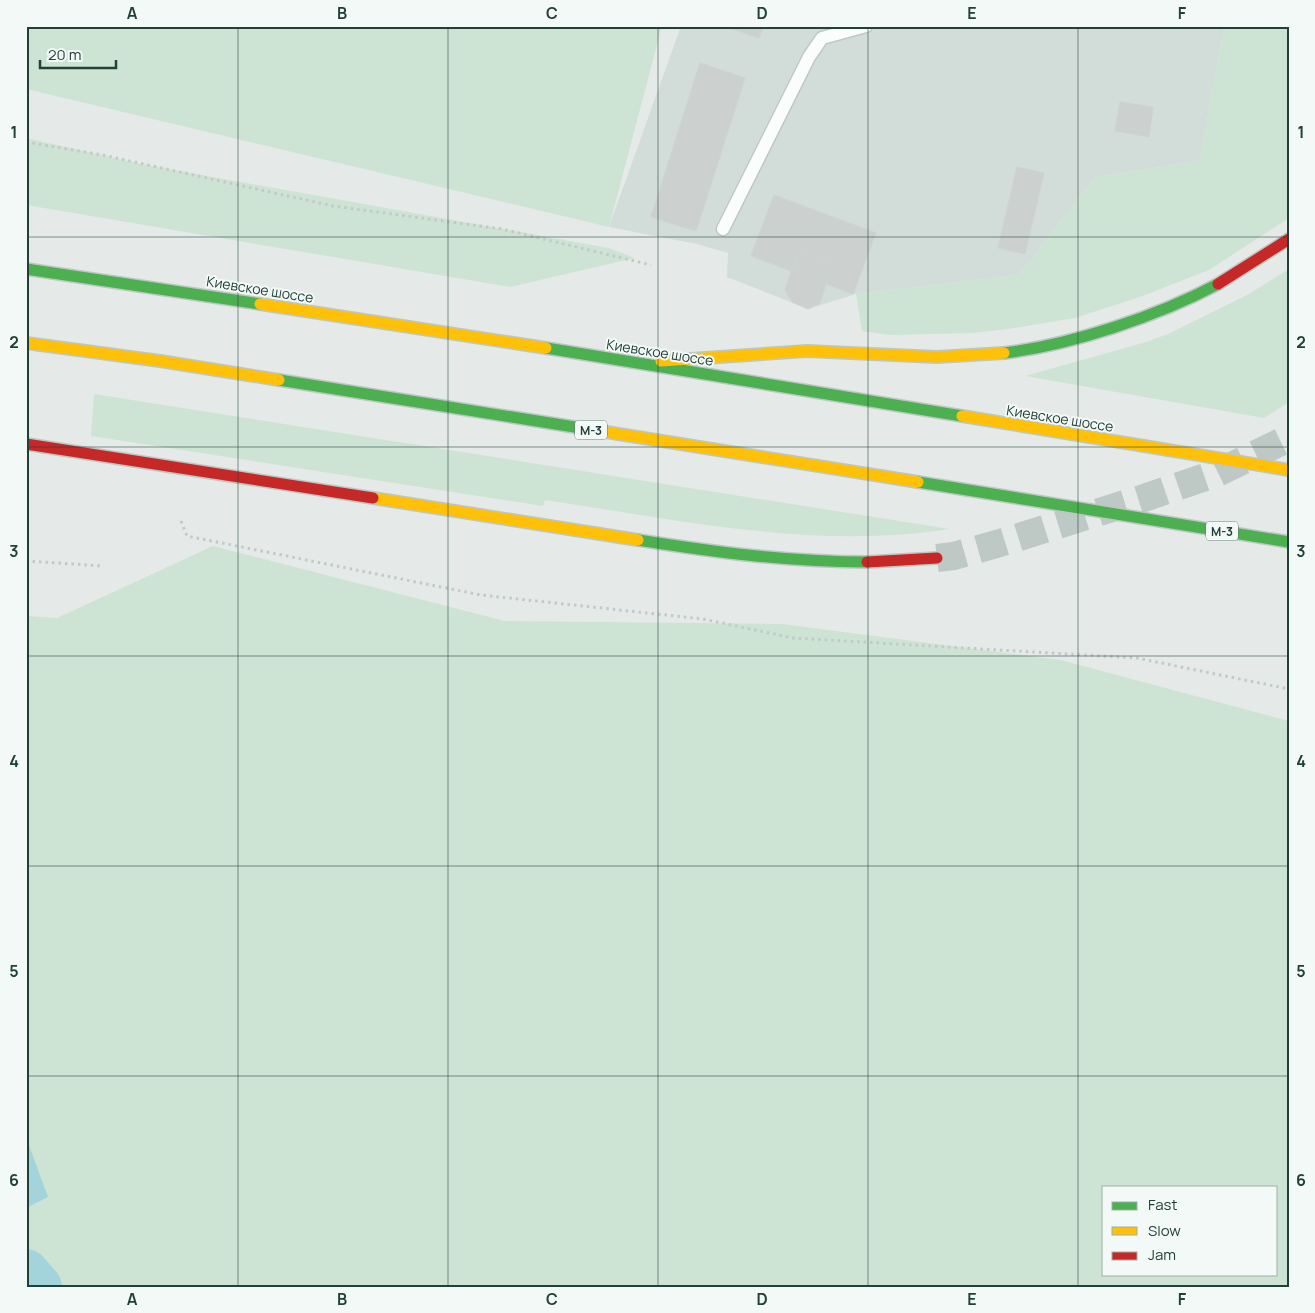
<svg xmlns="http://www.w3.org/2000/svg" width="1315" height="1313" font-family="Manrope,sans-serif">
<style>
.built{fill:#d2dcd8}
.green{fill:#cde4d4;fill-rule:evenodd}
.water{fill:#a4d4db}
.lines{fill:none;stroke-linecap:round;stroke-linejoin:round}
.river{stroke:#a4d4db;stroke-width:46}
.building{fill:#ccd1cf;stroke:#cdd3d1}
.primary-tunnel{stroke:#bec8c5;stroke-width:28;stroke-dasharray:28 14;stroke-linecap:butt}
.lane-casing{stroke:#c2c7c5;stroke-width:15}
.fast-casing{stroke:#bcc7c4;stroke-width:14}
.slow-casing{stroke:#bcc7c4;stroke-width:14}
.jam-casing{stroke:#bcc7c4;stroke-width:14}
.path{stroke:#c2cac7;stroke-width:3;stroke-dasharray:2.5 4;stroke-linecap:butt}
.lane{stroke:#fbfcfc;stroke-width:12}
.fast{stroke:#4caf50;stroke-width:11}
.slow{stroke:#ffc107;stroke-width:11}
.jam{stroke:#c62828;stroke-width:11}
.grid{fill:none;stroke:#214037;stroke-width:1;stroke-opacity:0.55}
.labels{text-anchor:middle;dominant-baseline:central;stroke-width:4;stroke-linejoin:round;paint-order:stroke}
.shield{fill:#f3f9f6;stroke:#607870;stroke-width:1}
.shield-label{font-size:12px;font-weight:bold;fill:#214037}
.street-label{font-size:14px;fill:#214037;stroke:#f3f9f6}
.neatline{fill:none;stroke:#214037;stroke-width:2}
.grid-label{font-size:16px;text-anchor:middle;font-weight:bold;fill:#214037}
</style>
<rect width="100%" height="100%" fill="#e5eae8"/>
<!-- built -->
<polygon class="built" points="681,26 1224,26 1200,161 1095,177 1019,275 856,294 808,309 727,277 728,253 697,244 609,227"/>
<!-- green -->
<g class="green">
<polygon points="26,26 662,26 609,227 26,89"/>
<polygon points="1224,26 1289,26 1289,218 1209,270 1140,297 1075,318 1008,329 973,333 890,335 862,331 856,294 1019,275 1095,177 1200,161"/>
<polygon points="26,138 141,164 609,248 635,258 510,287 26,205"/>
<polygon points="1289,269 1289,402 1264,418 1025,376 1146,342 1168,334 1247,295"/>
<path d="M94,394L950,529C815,550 679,520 545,500L543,506L91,436Z"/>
<path d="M213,546L505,621L782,624L1061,660L1289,721V1287H26V616L57,618ZM1104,1187H1276V1274H1104Z"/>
</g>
<!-- water -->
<polygon class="water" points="26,1137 48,1197 26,1208"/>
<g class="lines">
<!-- river -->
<polyline class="river" points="26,1272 39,1287"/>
</g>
<!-- building -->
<g class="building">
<polygon points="725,26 763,26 759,38"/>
<polygon points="700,63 745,78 696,231 651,217"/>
<polygon points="1120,102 1153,107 1149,137 1115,131"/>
<polygon points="1017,167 1044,173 1025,254 998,248"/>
<polygon points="774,195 876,233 853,294 826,284 832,264 798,251 791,271 751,256"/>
<polygon points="798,251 832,264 820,303 808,309 792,302 785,290"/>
</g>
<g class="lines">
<!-- primary-tunnel -->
<polyline class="primary-tunnel" points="937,558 954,556 1000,543 1141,499 1217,473 1289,438"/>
<defs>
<polyline id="lane" points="723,229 809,57 822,38 866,26"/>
<g id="fast">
<polyline points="26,269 260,304"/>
<polyline points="546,348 962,416"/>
<path d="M1004,353C1071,345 1158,316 1218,284"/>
<polyline points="279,380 606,432"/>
<polyline points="918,482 1289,542"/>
<path d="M638,540C714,552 789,562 867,562"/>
</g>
<g id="slow">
<polyline points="260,304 546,348"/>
<polyline points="26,343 160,361 279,380"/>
<polyline points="661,361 807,351 937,357 1004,353"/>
<polyline points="962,416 1289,470"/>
<polyline points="606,432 918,482"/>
<polyline points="373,498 638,540"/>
</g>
<g id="jam">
<polyline points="1218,284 1289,239"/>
<polyline points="26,444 373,498"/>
<polyline points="867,562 937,558"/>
</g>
</defs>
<!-- lane casing -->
<use href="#lane" class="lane-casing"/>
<!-- fast casing -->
<use href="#fast" class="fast-casing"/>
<!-- slow casing -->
<use href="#slow" class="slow-casing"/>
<!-- jam casing -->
<use href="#jam" class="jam-casing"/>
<!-- path -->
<g class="path">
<polyline points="26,142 103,155 333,206 502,229 651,265"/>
<polyline points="181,521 187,536 481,595 703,619 793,638 1137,658 1289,689"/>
<polyline points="26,561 103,566"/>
</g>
<!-- lane -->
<use href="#lane" class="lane"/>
<!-- fast -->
<use href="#fast" class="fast"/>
<!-- slow -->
<use href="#slow" class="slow"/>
<!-- jam -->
<use href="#jam" class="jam"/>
</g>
<!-- grid -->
<path class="grid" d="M238,26V1287M448,26V1287M658,26V1287M868,26V1287M1078,26V1287M26,237H1289M26,447H1289M26,656H1289M26,866H1289M26,1076H1289"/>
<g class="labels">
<!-- shield labels -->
<g class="shield">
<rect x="575" y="420.5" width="32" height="19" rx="4"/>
<rect x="1206" y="521.5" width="32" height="19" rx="4"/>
</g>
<g class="shield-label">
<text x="591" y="430">М-3</text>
<text x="1222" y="531">М-3</text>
</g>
<!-- street labels -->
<g class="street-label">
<text transform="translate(260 289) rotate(9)">Киевское шоссе</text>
<text transform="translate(660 352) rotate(9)">Киевское шоссе</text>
<text transform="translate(1060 418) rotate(9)">Киевское шоссе</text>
</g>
</g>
<!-- border -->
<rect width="1315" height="1313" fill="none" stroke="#f3f9f6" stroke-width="55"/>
<!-- legend -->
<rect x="1102" y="1186" width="175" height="90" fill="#f3f9f6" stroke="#9fafaa"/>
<rect x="1112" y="1202" width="25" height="8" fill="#4caf50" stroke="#9fafaa"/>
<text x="1148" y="1210" font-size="15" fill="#214037">Fast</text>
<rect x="1112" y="1227" width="25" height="8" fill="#ffc107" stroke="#9fafaa"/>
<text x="1148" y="1236" font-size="15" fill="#214037">Slow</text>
<rect x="1112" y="1252" width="25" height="8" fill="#c62828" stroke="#9fafaa"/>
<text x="1148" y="1260" font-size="15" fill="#214037">Jam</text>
<!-- scale -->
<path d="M40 60v8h76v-8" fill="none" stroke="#214037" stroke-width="2.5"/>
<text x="48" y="60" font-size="15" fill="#214037" stroke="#f3f9f6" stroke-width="4" paint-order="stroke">20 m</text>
<rect x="28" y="28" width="1260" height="1258" class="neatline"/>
<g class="grid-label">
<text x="132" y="19">A</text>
<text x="342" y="19">B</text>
<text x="552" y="19">C</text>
<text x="762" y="19">D</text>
<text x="972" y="19">E</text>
<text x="1182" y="19">F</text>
<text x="14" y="138">1</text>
<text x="1301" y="138">1</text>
<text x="14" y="348">2</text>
<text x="1301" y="348">2</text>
<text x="14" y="557">3</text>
<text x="1301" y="557">3</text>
<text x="14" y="767">4</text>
<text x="1301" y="767">4</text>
<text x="14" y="977">5</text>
<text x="1301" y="977">5</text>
<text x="14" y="1186">6</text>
<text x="1301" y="1186">6</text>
<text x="132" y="1305">A</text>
<text x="342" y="1305">B</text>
<text x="552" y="1305">C</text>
<text x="762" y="1305">D</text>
<text x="972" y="1305">E</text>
<text x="1182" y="1305">F</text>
</g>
</svg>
